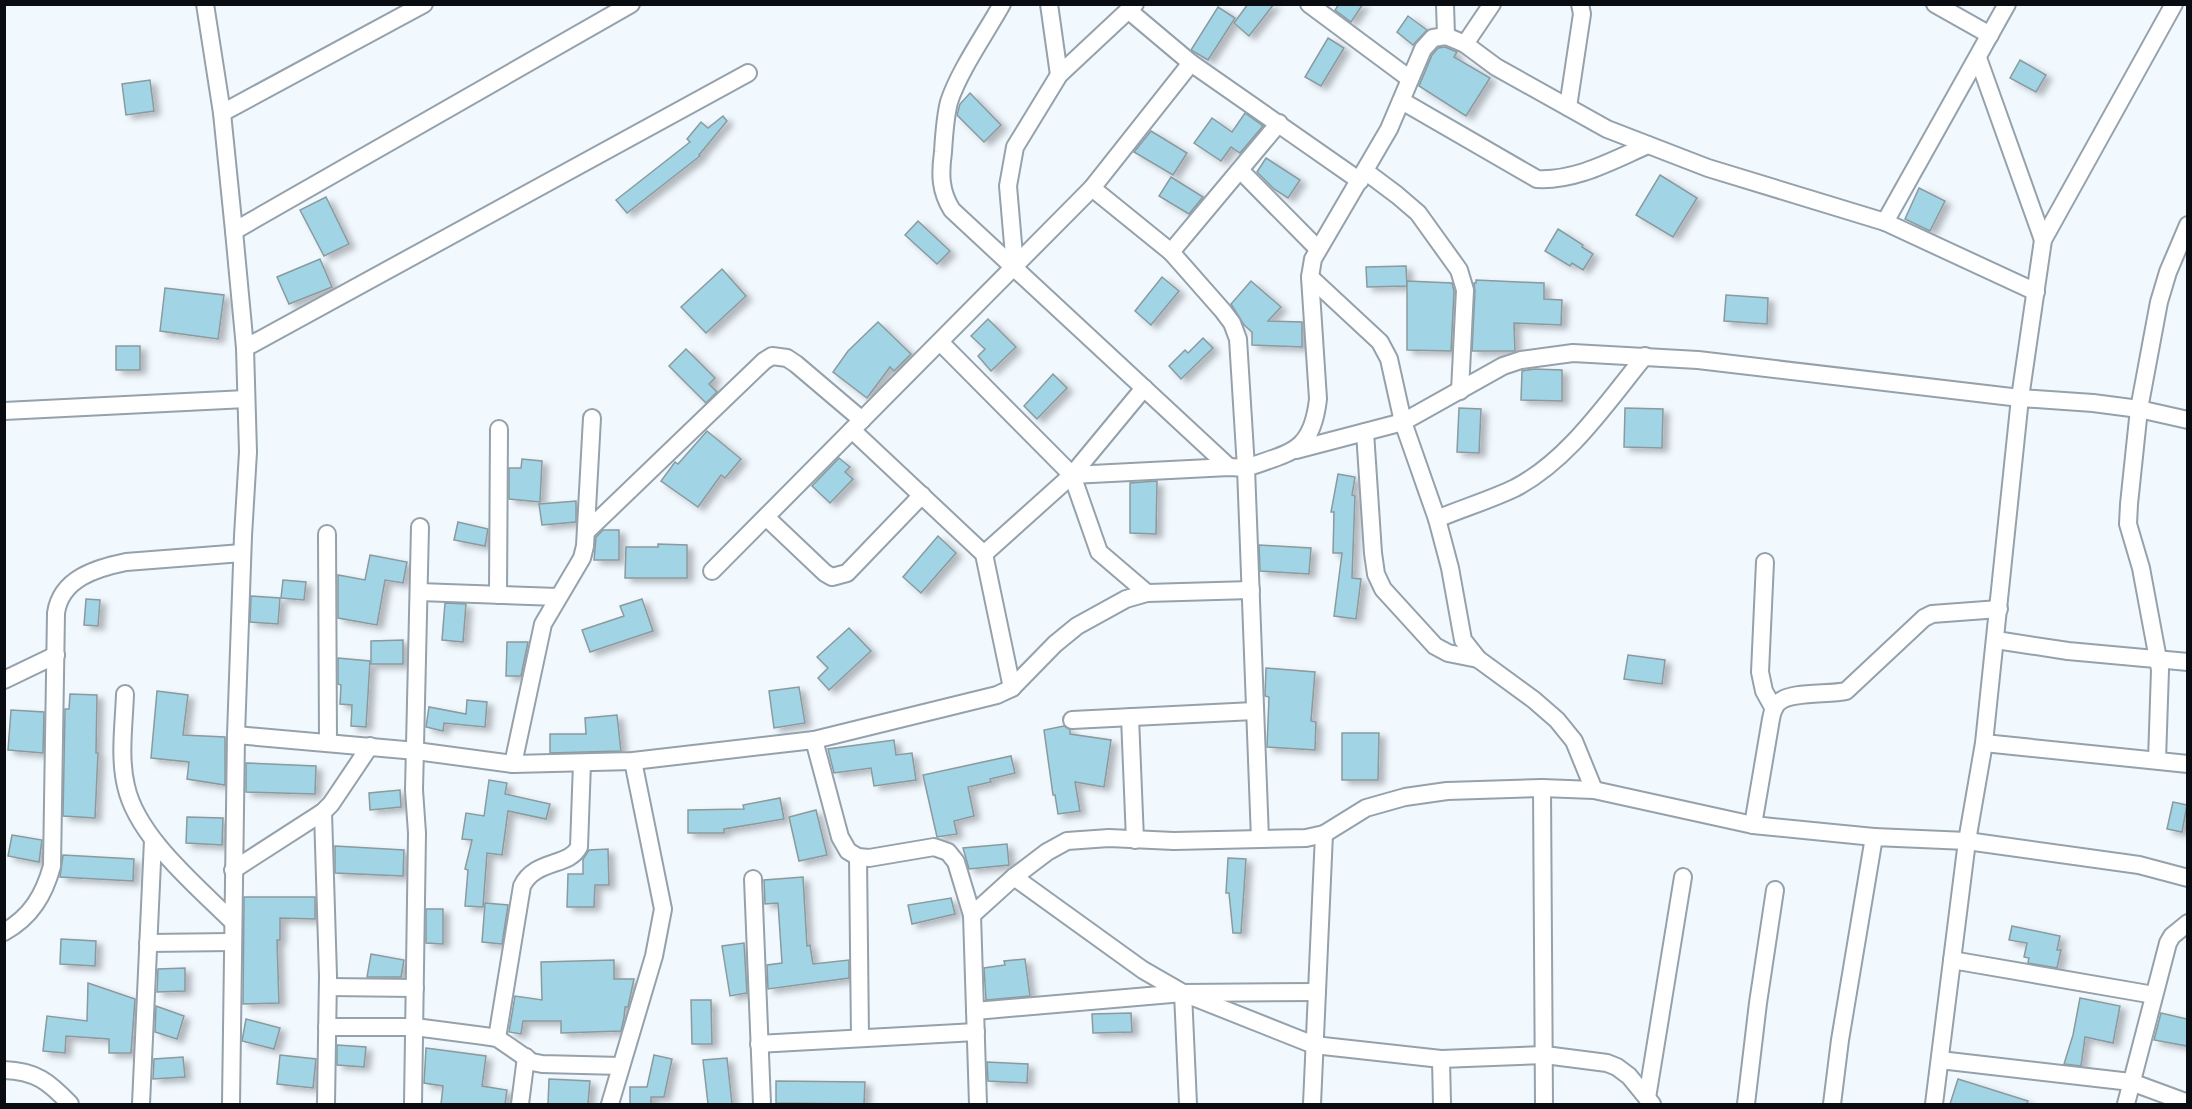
<svg xmlns="http://www.w3.org/2000/svg" width="2192" height="1109" font-family="Roboto,sans-serif">
<style>
.building{fill:#a1d4e4;stroke:#8a9a9f;stroke-width:1.5;filter:url(#shadow)}
.lines{fill:none;stroke-linecap:round;stroke-linejoin:round}
.street-casing{stroke:#95a1ab;stroke-width:20}
.street{stroke:#fff;stroke-width:16}
</style>
<defs>
<filter id="shadow"><feDropShadow dx="6" dy="4" stdDeviation="3" flood-color="#0004"/></filter>
</defs>
<rect width="100%" height="100%" fill="#f1f9ff"/>
<!-- building -->
<g class="building">
<polygon points="1248,4 1274,4 1249,36 1234,23"/>
<polygon points="1339,4 1363,4 1351,22 1335,10"/>
<polygon points="1218,7 1235,18 1208,60 1191,50"/>
<polygon points="1408,16 1427,30 1413,45 1397,32"/>
<polygon points="1328,38 1344,48 1321,86 1305,77"/>
<polygon points="1445,47 1457,52 1454,57 1490,78 1466,116 1419,86 1432,55 1438,48"/>
<polygon points="2020,60 2046,75 2036,92 2010,78"/>
<polygon points="150,80 154,111 126,115 122,84"/>
<polygon points="970,93 1001,125 984,142 957,115 960,104"/>
<polygon points="1245,113 1263,126 1240,153 1231,147 1221,161 1194,143 1212,118 1232,132"/>
<polygon points="723,116 727,121 699,155 700,156 627,213 616,200 690,142 687,139 701,122 708,128"/>
<polygon points="1151,131 1187,153 1173,175 1134,152"/>
<polygon points="1266,158 1300,180 1288,198 1274,189 1257,172"/>
<polygon points="1660,175 1697,198 1673,237 1636,215"/>
<polygon points="1171,177 1203,197 1189,214 1159,196"/>
<polygon points="1919,188 1945,201 1930,231 1905,219"/>
<polygon points="326,197 349,244 324,256 300,210"/>
<polygon points="918,221 950,251 937,264 905,235"/>
<polygon points="1558,229 1583,245 1582,247 1593,254 1583,270 1572,263 1570,266 1545,251"/>
<polygon points="320,259 332,287 289,304 277,277"/>
<polygon points="1406,266 1407,286 1367,287 1366,267"/>
<polygon points="722,269 746,296 706,333 681,307"/>
<polygon points="1162,277 1179,291 1151,325 1135,311"/>
<polygon points="1476,280 1544,283 1544,299 1562,300 1561,325 1514,323 1515,351 1472,351 1475,291 1474,283 1476,283"/>
<polygon points="1251,281 1281,307 1268,321 1302,322 1302,347 1252,345 1252,332 1244,325 1231,304"/>
<polygon points="1407,281 1452,283 1454,291 1451,351 1407,350"/>
<polygon points="165,288 224,295 218,339 160,331"/>
<polygon points="1726,295 1768,298 1767,324 1724,321"/>
<polygon points="988,319 1016,347 991,371 978,356 985,349 971,336"/>
<polygon points="878,322 911,354 894,371 890,367 867,398 833,372 848,351"/>
<polygon points="1203,338 1213,348 1181,379 1169,366 1185,350 1188,353"/>
<rect x="116" y="346" width="24" height="24"/>
<polygon points="686,349 715,378 709,384 717,392 706,403 669,366"/>
<polygon points="1534,369 1562,370 1562,401 1521,400 1522,371"/>
<polygon points="1053,374 1067,388 1037,419 1024,406"/>
<polygon points="1459,408 1481,409 1479,453 1457,452"/>
<polygon points="1625,408 1663,409 1662,448 1624,447"/>
<polygon points="707,431 741,459 725,478 721,475 698,507 661,481 675,462 678,464"/>
<polygon points="839,458 850,467 845,472 853,479 830,503 812,486"/>
<polygon points="522,459 542,461 540,502 509,499 509,468 521,468"/>
<polygon points="1338,474 1355,477 1352,495 1355,496 1352,578 1361,579 1356,619 1334,616 1342,553 1333,553 1334,512 1331,512"/>
<polygon points="1157,481 1156,534 1130,533 1130,483"/>
<polygon points="576,501 576,522 542,525 539,504"/>
<polygon points="458,522 488,529 485,546 454,540"/>
<polygon points="603,530 619,530 619,560 594,560 596,537"/>
<polygon points="938,536 956,553 921,593 903,577"/>
<polygon points="658,544 687,545 687,578 625,578 626,547 658,547"/>
<polygon points="1259,545 1311,548 1309,574 1260,571"/>
<polygon points="370,555 407,562 403,583 385,580 377,625 338,618 338,575 365,580"/>
<polygon points="283,580 306,582 304,600 281,598"/>
<polygon points="251,596 280,598 278,624 250,622"/>
<polygon points="86,599 100,600 98,626 84,625"/>
<polygon points="642,599 653,631 590,652 582,630 624,616 620,606"/>
<polygon points="445,603 466,604 463,642 442,640"/>
<polygon points="849,628 871,651 829,690 818,678 828,668 817,657"/>
<polygon points="403,640 403,664 371,664 371,641"/>
<polygon points="507,642 528,642 521,676 506,676"/>
<polygon points="1628,655 1665,660 1662,684 1624,679"/>
<polygon points="338,658 370,661 366,727 351,726 352,705 340,704 341,685 338,684"/>
<polygon points="1266,668 1315,672 1311,721 1316,722 1315,750 1267,747 1269,697 1265,696"/>
<polygon points="799,687 805,723 774,728 769,691"/>
<polygon points="157,691 188,695 183,735 225,737 225,785 187,779 189,762 151,758"/>
<polygon points="70,694 97,695 96,753 98,753 95,818 63,816 65,709 69,709"/>
<polygon points="467,700 487,702 485,727 444,723 443,731 426,727 429,707 466,714"/>
<polygon points="11,710 44,712 43,753 8,750"/>
<polygon points="617,715 621,751 550,753 550,734 586,734 585,718"/>
<polygon points="1064,726 1070,730 1070,734 1111,740 1104,787 1075,782 1080,811 1058,814 1055,795 1053,795 1044,730"/>
<polygon points="1342,733 1379,733 1378,780 1342,780"/>
<polygon points="894,740 896,755 912,753 916,780 874,786 871,768 834,773 828,749"/>
<polygon points="1011,756 1015,773 990,779 991,782 968,787 974,816 954,821 957,834 937,837 923,775"/>
<polygon points="246,763 316,766 315,794 246,792"/>
<polygon points="489,780 507,783 505,794 550,804 546,819 508,811 502,855 487,853 483,907 465,906 468,870 465,869 472,840 462,839 466,813 484,816"/>
<polygon points="400,790 401,807 370,810 369,793"/>
<polygon points="780,798 784,819 724,829 724,833 688,833 688,810 744,809 743,805"/>
<polygon points="2173,802 2187,805 2182,832 2167,829"/>
<polygon points="816,810 827,855 799,861 789,817"/>
<polygon points="187,817 223,818 222,845 186,843"/>
<polygon points="12,835 42,840 39,862 8,856"/>
<polygon points="1007,844 1009,865 969,869 963,848"/>
<polygon points="335,846 404,850 403,876 335,873"/>
<polygon points="608,849 609,885 595,885 594,907 567,907 568,874 583,874 583,859 589,850"/>
<polygon points="63,855 134,859 133,881 60,877"/>
<polygon points="1228,858 1246,859 1241,933 1233,933 1229,893 1226,893"/>
<polygon points="803,877 807,946 810,945 813,964 849,960 849,978 768,989 767,965 782,963 778,903 765,904 764,880"/>
<polygon points="244,897 315,897 315,919 280,918 280,940 277,940 279,1003 243,1004"/>
<polygon points="951,898 955,914 912,924 908,905"/>
<polygon points="485,903 508,905 502,944 482,942"/>
<polygon points="426,909 443,909 443,944 426,943"/>
<polygon points="2012,926 2060,936 2057,950 2061,950 2057,968 2028,963 2029,958 2024,957 2027,943 2009,940"/>
<polygon points="61,939 96,941 95,966 60,964"/>
<polygon points="744,943 747,993 730,996 722,946"/>
<polygon points="371,954 404,960 401,977 367,977"/>
<polygon points="1025,959 1030,996 986,1000 984,968 1005,965 1004,961"/>
<polygon points="614,960 614,979 634,979 628,1007 625,1007 624,1018 621,1031 561,1033 561,1021 523,1021 521,1034 509,1032 515,996 542,1000 541,962"/>
<polygon points="185,968 185,991 157,992 158,969"/>
<polygon points="88,983 135,999 131,1053 109,1053 109,1039 66,1036 65,1053 43,1051 47,1016 87,1021"/>
<polygon points="2080,998 2120,1006 2113,1043 2085,1037 2081,1066 2064,1064 2073,1035"/>
<polygon points="691,1000 711,1000 712,1044 692,1044"/>
<polygon points="156,1006 184,1016 177,1039 155,1032"/>
<polygon points="1131,1013 1132,1032 1093,1033 1092,1014"/>
<polygon points="2161,1013 2187,1019 2187,1046 2154,1040"/>
<polygon points="246,1019 280,1028 274,1049 242,1041"/>
<polygon points="337,1045 366,1047 364,1067 337,1065"/>
<polygon points="426,1048 486,1056 482,1086 507,1090 505,1104 441,1104 443,1086 424,1083"/>
<polygon points="280,1055 316,1059 313,1088 277,1084"/>
<polygon points="654,1055 672,1059 664,1097 651,1097 651,1104 630,1104 630,1087 647,1087"/>
<polygon points="183,1057 185,1077 153,1079 154,1059"/>
<polygon points="727,1058 732,1104 708,1104 703,1060"/>
<polygon points="987,1062 1028,1064 1027,1083 988,1081"/>
<polygon points="549,1079 590,1081 588,1104 548,1104"/>
<polygon points="1958,1079 2028,1101 2027,1104 1950,1104"/>
<polygon points="776,1081 865,1082 864,1104 776,1103"/>
</g>
<g class="lines">
<defs>
<g id="street">
<polyline points="205,4 222,113 234,231 245,348 248,452 243,536 236,735 231,1104"/>
<path d="M1002,4C986,33 959,71 949,102C945,118 944,136 943,152C940,174 940,191 952,210L1229,467"/>
<polyline points="1049,4 1059,75"/>
<polyline points="1309,4 1410,79"/>
<polyline points="1445,4 1446,36"/>
<polyline points="1935,4 1990,35"/>
<polyline points="1128,10 1191,63 1360,181"/>
<polyline points="1465,44 1492,4"/>
<polyline points="1978,58 2043,240"/>
<path d="M1402,101L1537,179C1577,181 1613,160 1648,145"/>
<polyline points="1568,107 1582,14 1580,4"/>
<polyline points="222,113 424,4"/>
<polyline points="1240,170 1318,249"/>
<polyline points="1365,171 1397,195 1418,213 1459,270 1465,290 1460,391"/>
<polyline points="1885,222 2007,4"/>
<polyline points="234,231 631,4"/>
<polyline points="1171,252 1279,123"/>
<polyline points="1015,267 1008,186 1015,147 1059,75 1135,4"/>
<polyline points="1310,277 1380,342 1389,359 1403,422 1437,519 1450,568 1463,640 1478,659 1534,700 1557,720 1574,741 1594,790"/>
<polyline points="940,342 1072,475 1099,552 1147,593"/>
<polyline points="245,348 748,73"/>
<polyline points="4,411 246,399"/>
<polyline points="852,430 984,554 1012,688"/>
<polyline points="1365,432 1373,553 1376,574 1383,589 1435,646 1448,653 1478,659"/>
<polyline points="1296,450 1403,422 1503,366 1521,360 1573,353 1698,360 2020,398 2093,403 2139,409 2188,420"/>
<polyline points="1072,475 1144,388"/>
<polyline points="766,517 825,573 832,577 847,573 922,495"/>
<path d="M1437,519C1463,508 1490,500 1515,488C1569,460 1607,402 1645,356"/>
<polyline points="586,532 764,361 772,356 787,358 796,364 862,420"/>
<polyline points="327,534 328,743"/>
<polyline points="984,554 1072,475 1229,467 1246,468 1238,339 1232,323 1223,311 1171,252 1092,188"/>
<polyline points="1765,562 1760,672 1764,691 1774,709"/>
<polyline points="712,571 1092,188 1191,63"/>
<polyline points="419,592 558,597"/>
<polyline points="498,595 499,429"/>
<polyline points="1996,640 2068,651 2188,662"/>
<polyline points="4,680 56,655"/>
<path d="M125,694C124,724 119,757 126,786C137,837 196,885 233,922"/>
<polyline points="1130,717 1135,840"/>
<polyline points="1072,720 1254,711"/>
<polyline points="236,735 416,751 513,764 633,761 814,740 997,695 1012,688 1055,644 1077,626 1126,599 1147,593 1251,590"/>
<polyline points="814,740 840,837 848,851 858,857 869,858 934,847 948,852 956,862 972,915 978,1104"/>
<polyline points="1984,743 2188,764"/>
<polyline points="2157,760 2160,670 2141,568 2128,524 2129,504 2139,409 2159,302 2168,272 2188,225"/>
<polyline points="513,764 543,624 582,558 585,546 592,418"/>
<polyline points="1542,788 1544,1104"/>
<polyline points="323,812 328,976 326,1104"/>
<path d="M1753,825L1771,719C1772,713 1774,706 1779,702C1791,691 1829,695 1846,691L1924,618L1932,614L1999,609"/>
<path d="M1260,839L1246,468C1290,452 1312,453 1318,399L1310,277L1313,259L1389,129L1423,49L1433,38L1446,36L1465,44L1496,67L1607,129L1708,168L1885,222L2036,292"/>
<polyline points="858,857 860,1038"/>
<polyline points="233,870 323,812 331,804 370,746"/>
<polyline points="1014,877 1143,970 1183,993 1314,1045 1441,1059 1545,1055 1607,1063 1617,1067 1629,1076 1652,1104"/>
<polyline points="753,879 762,1104"/>
<polyline points="972,915 1014,877 1047,852 1067,841 1109,838 1174,841 1306,838 1324,834 1366,808 1405,797 1447,791 1542,788 1594,790 1753,825 1874,837"/>
<path d="M4,932C31,917 44,895 52,866L56,613C61,578 97,568 126,562L242,553"/>
<polyline points="148,943 232,942"/>
<polyline points="1952,960 2154,995"/>
<polyline points="328,987 415,988"/>
<polyline points="1183,993 1188,1104"/>
<polyline points="975,1011 1183,993 1317,992"/>
<polyline points="327,1027 415,1027 484,1036 497,1038 532,1062 542,1064 621,1066"/>
<path d="M497,1038L522,886C535,859 569,867 579,847L582,763"/>
<polyline points="759,1044 976,1032"/>
<polyline points="1441,1059 1442,1104"/>
<polyline points="1940,1060 2131,1082 2188,1103"/>
<path d="M4,1070C36,1071 49,1082 70,1104"/>
<polyline points="1647,1098 1683,877"/>
<polyline points="141,1104 153,840"/>
<polyline points="413,1104 417,833 414,790 420,527"/>
<polyline points="520,1104 526,1057"/>
<polyline points="610,1104 654,956 663,909 633,761"/>
<polyline points="1312,1104 1324,834"/>
<polyline points="1746,1104 1758,1003 1775,890"/>
<polyline points="1832,1104 1840,1040 1874,837 1967,841 2139,865 2188,878"/>
<polyline points="1934,1104 1967,841 1984,743 2020,398 2043,240 2174,4"/>
<polyline points="2126,1104 2168,943 2172,936 2188,923"/>
</g>
</defs>
<!-- street casing -->
<use href="#street" class="street-casing"/>
<!-- street -->
<use href="#street" class="street"/>
</g>
<!-- border -->
<rect width="2192" height="1109" fill="none" stroke="#090d11" stroke-width="12"/>
</svg>
